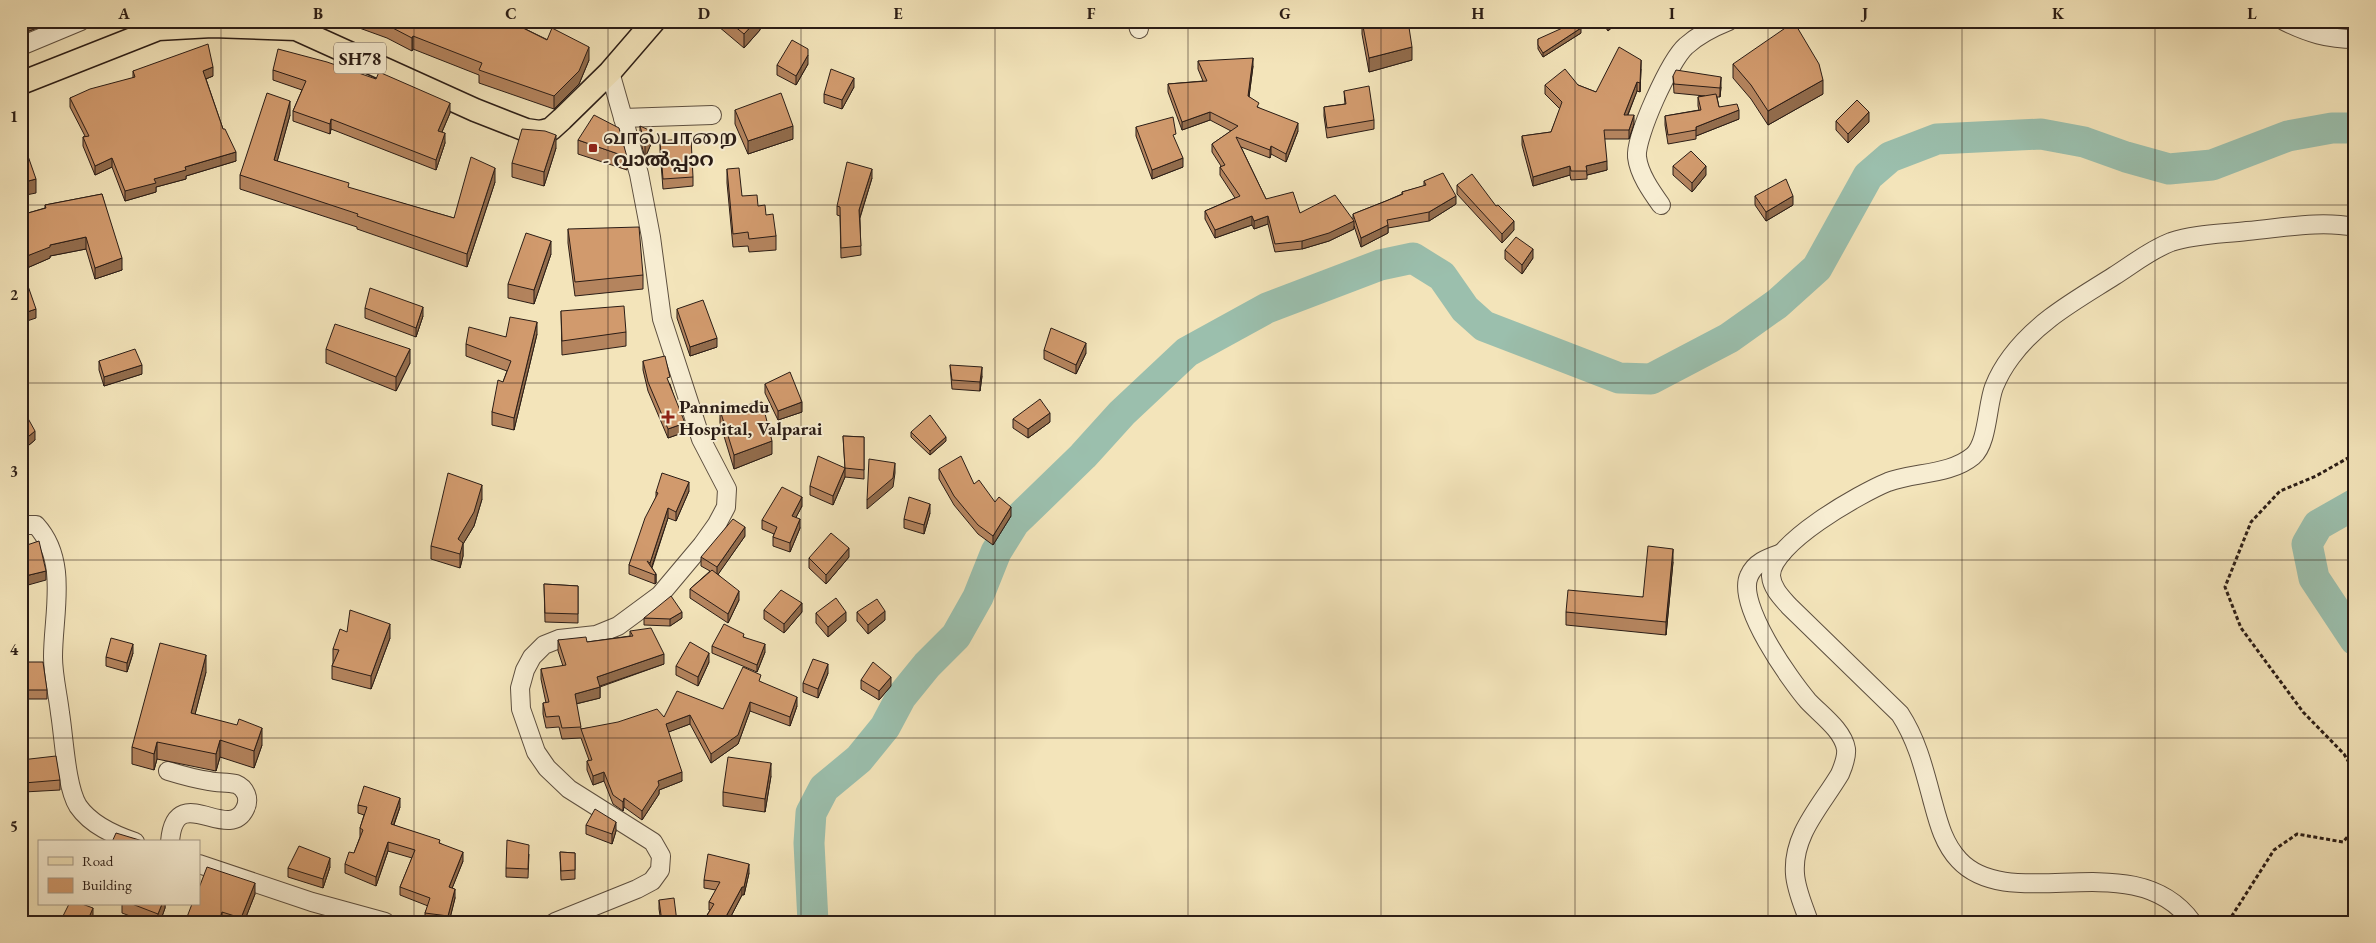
<svg xmlns="http://www.w3.org/2000/svg" width="2376" height="943" font-family="'EB Garamond','Noto Sans Malayalam','Noto Serif Tamil',serif">
<style>
.lines{fill:none;stroke-linecap:round;stroke-linejoin:round}
.river{stroke:#9bbfad;stroke-width:31}
.minor-casing{stroke:#5d4f3f;stroke-width:20}
.major-casing{stroke:#2b1d16;stroke-width:25}
.path{stroke:#2b1d16;stroke-width:3;stroke-dasharray:4 2.5;stroke-linecap:butt}
.minor{stroke:#f7edd2;stroke-width:18}
.major{stroke:#f3e4ba;stroke-width:22}
.wall{fill:#b4845e;stroke:#2b1d16}
.shaded-wall{fill:#926c4c;stroke:#2b1d16}
.building{fill:#d19a6d;stroke:#2b1d16}
.grid{fill:none;stroke:#2b1d16;stroke-width:1;stroke-opacity:0.55}
.poi-dot{fill:#8f2418;stroke:#f7edd2;stroke-width:2}
.labels{text-anchor:middle;dominant-baseline:central;stroke-width:4;stroke-linejoin:round;paint-order:stroke}
.shield{fill:#f7edd2;stroke:#685b4e;stroke-width:1}
.shield-label{font-size:18px;font-weight:bold;fill:#2b1d16}
.poi-label{font-size:19px;font-weight:bold;fill:#2b1d16;stroke:#f7edd2;text-anchor:start}
.neatline{fill:none;stroke:#2b1d16;stroke-width:2}
.grid-label{font-size:16px;text-anchor:middle;font-weight:bold;fill:#2b1d16}
</style>
<rect width="100%" height="100%" fill="#f3e4ba"/>
<filter id="stains"><feTurbulence type="fractalNoise" baseFrequency=".004" numOctaves="4"/><feColorMatrix values="0 0 0 0 .2 0 0 0 0 .09 0 0 0 0 .02 0 0 0 .5 -.17"/></filter>
<radialGradient id="worn" r=".72"><stop offset=".6" stop-color="#630" stop-opacity="0"/><stop offset="1" stop-color="#630" stop-opacity=".3"/></radialGradient>
<g class="lines">
<!-- river -->
<g class="river">
<polyline points="2355,504 2318,525 2307,544 2314,578 2355,640"/>
<polyline points="813,922 809,843 811,813 824,788 859,759 885,727 901,697 927,665 956,636 978,597 996,552 1014,523 1083,456 1122,413 1187,352 1267,308 1380,265 1413,258 1442,276 1465,309 1484,326 1619,378 1651,379 1729,338 1777,304 1817,268 1868,176 1890,157 1937,139 2041,134 2084,142 2126,157 2169,169 2212,165 2288,136 2332,128 2355,128"/>
</g>
<defs>
<g id="minor">
<polyline points="1137,21 1139,29"/>
<path d="M2284,21C2308,33 2328,39 2355,39"/>
<polyline points="21,46 81,21"/>
<polyline points="623,118 712,115"/>
<path d="M1661,205C1651,191 1639,174 1637,157C1635,137 1670,60 1686,46C1698,35 1714,27 1729,21"/>
<path d="M21,525H36C69,561 53,613 53,657C53,675 58,695 60,713C64,737 66,787 78,806C91,825 114,835 135,842"/>
<path d="M1782,553C1768,558 1755,562 1749,576C1736,604 1790,680 1808,701C1820,714 1843,730 1846,749C1847,757 1843,767 1840,774C1821,806 1792,835 1795,874C1796,890 1804,907 1809,922"/>
<path d="M168,771C181,775 195,779 209,781C217,783 227,782 236,784C241,786 244,789 246,794C248,799 247,805 245,809C228,844 175,779 170,842"/>
<polyline points="199,864 312,902 385,922"/>
<polyline points="555,922 637,889 652,881 660,870 661,856 653,842 569,789 547,768 536,752 521,709 520,688 525,670 532,657 544,645 559,639 596,635 618,626 660,595 702,545 717,524 726,507 727,489 701,439 662,319 651,237 639,174 610,72"/>
<path d="M2192,922C2135,843 2011,916 1959,860C1943,843 1938,821 1932,799C1924,769 1917,740 1900,714L1789,606C1781,597 1772,588 1771,576C1770,544 1861,493 1888,482C1915,472 1950,475 1973,456C1988,443 1987,405 1994,387C1998,377 2005,365 2011,357C2037,321 2078,299 2114,276C2133,264 2150,250 2171,242C2195,234 2222,234 2247,231C2283,228 2319,220 2355,227"/>
</g>
<polyline id="major" points="21,83 158,29 212,26 296,29 475,110 526,130 540,132 551,129 562,119 610,72 654,21"/>
</defs>
<!-- minor casing -->
<use href="#minor" class="minor-casing"/>
<!-- major casing -->
<use href="#major" class="major-casing"/>
<!-- path -->
<g class="path">
<polyline points="2355,454 2316,476 2280,491 2251,522 2225,587 2241,628 2303,712 2344,754 2355,773"/>
<polyline points="2228,922 2274,850 2297,834 2343,842 2355,828"/>
</g>
<!-- minor -->
<use href="#minor" class="minor"/>
<!-- major -->
<use href="#major" class="major"/>
</g>
<!-- wall -->
<g class="wall">
<polygon points="21,21 52,21 52,22 24,33 21,26"/>
<polygon points="340,21 509,21 589,60 579,84 554,109 479,83 479,75 413,49 412,51 387,38"/>
<polygon points="712,21 760,21 760,30 744,48"/>
<polygon points="1362,21 1412,60 1369,72 1362,34"/>
<polygon points="1601,21 1619,21 1608,31"/>
<polygon points="1916,21 1956,21 1955,27 1917,27"/>
<polygon points="1581,33 1543,57 1538,49 1538,39"/>
<polygon points="1198,61 1253,66 1249,97 1259,108 1298,131 1286,162 1271,154 1270,158 1241,147 1266,199 1300,213 1353,219 1353,214 1386,201 1402,194 1402,192 1424,186 1424,181 1456,204 1429,221 1388,228 1388,233 1361,247 1354,226 1354,229 1329,241 1302,249 1275,252 1268,224 1254,229 1252,225 1215,238 1205,219 1205,211 1235,198 1220,175 1220,167 1221,166 1212,152 1212,144 1231,131 1210,120 1182,130 1168,92 1168,84 1203,81 1198,69"/>
<polygon points="808,64 796,85 777,75 777,65"/>
<polygon points="1733,64 1823,94 1768,125 1751,99 1733,78"/>
<polygon points="1641,69 1640,92 1637,91 1628,115 1634,124 1629,139 1604,139 1607,170 1587,175 1587,179 1571,180 1570,175 1533,186 1522,145 1522,136 1551,132 1560,109 1545,94 1545,85 1578,85 1596,92"/>
<polygon points="273,70 450,113 442,132 445,143 436,170 331,129 330,134 293,121 293,111 302,90 273,80"/>
<polygon points="133,71 213,76 206,79 223,129 236,161 186,176 186,179 156,187 156,192 125,201 112,167 95,175 83,146 83,137 85,136 70,107 70,98 133,78"/>
<polygon points="1673,76 1721,87 1720,97 1717,97 1719,107 1739,119 1696,136 1696,139 1668,144 1665,125 1665,116 1699,110 1698,106 1698,97 1705,96 1674,93"/>
<polygon points="854,87 842,109 824,103 824,94"/>
<polygon points="1344,91 1374,120 1374,129 1327,138 1324,116 1324,107 1345,104"/>
<polygon points="735,110 793,139 748,154 735,124"/>
<polygon points="290,115 277,161 349,188 454,218 495,182 467,267 357,229 357,227 240,189 240,175"/>
<polygon points="1836,121 1869,122 1848,143 1836,130"/>
<polygon points="640,126 651,144 645,158 640,139"/>
<polygon points="1136,127 1183,167 1152,179 1136,136"/>
<polygon points="578,140 627,157 627,170 578,154"/>
<polygon points="660,141 693,177 693,186 663,189 660,150"/>
<polygon points="556,148 544,186 512,177 512,163"/>
<polygon points="1673,166 1706,175 1692,192 1673,175"/>
<polygon points="727,169 742,196 758,206 766,215 776,236 776,250 749,252 748,246 733,247 727,183"/>
<polygon points="872,178 860,218 861,255 841,258 840,216 837,215 837,206"/>
<polygon points="1457,185 1496,206 1514,230 1502,243 1457,194"/>
<polygon points="102,194 122,270 95,279 86,249 50,256 50,258 27,268 21,245 21,215 45,208 45,205"/>
<polygon points="1755,196 1793,205 1766,221 1755,205"/>
<polygon points="568,229 643,275 643,289 575,296 568,243"/>
<polygon points="1505,250 1533,258 1522,274 1505,259"/>
<polygon points="551,254 534,304 508,298 508,284"/>
<polygon points="365,308 423,316 416,337 365,318"/>
<polygon points="677,309 717,347 690,356 677,318"/>
<polygon points="561,311 626,332 626,346 562,355"/>
<polygon points="537,334 514,430 492,425 492,412 507,371 466,356 466,344 506,337"/>
<polygon points="326,349 410,363 396,391 326,363"/>
<polygon points="1044,350 1086,353 1076,374 1044,359"/>
<polygon points="99,361 142,374 104,386 99,370"/>
<polygon points="643,361 670,384 685,432 668,438 648,391 643,370"/>
<polygon points="950,365 982,376 980,391 952,389"/>
<polygon points="765,384 802,412 778,420 765,393"/>
<polygon points="720,410 772,454 734,469 720,423"/>
<polygon points="21,415 35,440 23,450 21,448"/>
<polygon points="1013,419 1050,422 1028,438 1013,428"/>
<polygon points="911,432 946,441 930,455 911,437"/>
<polygon points="843,436 864,437 864,479 845,477 833,505 810,495 810,486 845,468"/>
<polygon points="939,469 974,484 1011,516 993,545 978,534 954,505 939,479"/>
<polygon points="689,491 676,521 668,518 652,568 656,574 656,583 655,584 629,574 629,565 656,497 656,492"/>
<polygon points="482,499 474,526 463,544 463,556 460,568 431,559 431,546"/>
<polygon points="802,506 796,517 800,528 790,552 773,546 773,537 774,534 762,529 762,520"/>
<polygon points="930,513 924,534 904,528 904,519"/>
<polygon points="745,536 718,574 739,600 728,623 690,598 690,589 710,571 701,566 701,557"/>
<polygon points="849,557 826,584 809,568 809,558"/>
<polygon points="1673,562 1666,635 1566,625 1566,612 1643,597"/>
<polygon points="544,584 578,586 578,623 545,622"/>
<polygon points="764,610 802,612 784,633 764,619"/>
<polygon points="857,612 885,620 868,634 857,621"/>
<polygon points="816,613 846,621 828,637 816,623"/>
<polygon points="644,618 682,618 670,626 644,625"/>
<polygon points="630,631 664,664 600,687 600,698 576,704 581,729 723,709 761,682 797,706 790,726 750,711 738,744 711,763 690,724 668,732 682,781 659,790 659,794 642,820 624,807 623,811 613,804 604,781 593,785 587,770 587,761 589,760 581,738 562,739 559,727 546,728 543,714 543,703 546,703 541,679 541,669 563,666 558,651 558,640 587,642 630,636"/>
<polygon points="347,632 390,638 371,689 332,679 332,666 333,663 333,649"/>
<polygon points="744,637 765,652 757,672 712,653 712,646"/>
<polygon points="133,653 127,672 106,666 106,657"/>
<polygon points="21,662 47,690 47,699 21,699"/>
<polygon points="709,662 698,686 676,675 676,666"/>
<polygon points="206,672 195,714 262,745 254,768 220,757 216,771 157,759 154,770 132,764 132,747"/>
<polygon points="828,673 818,698 803,692 803,683"/>
<polygon points="861,680 891,686 879,700 861,689"/>
<polygon points="21,760 60,780 60,790 24,792 21,784"/>
<polygon points="771,776 765,812 723,806 723,792"/>
<polygon points="358,805 400,807 394,825 440,843 463,861 452,888 455,898 449,922 425,921 425,913 428,906 400,895 400,887 412,858 388,851 376,886 345,873 345,864 354,853 360,837 360,828 364,815 358,813"/>
<polygon points="586,825 616,831 612,844 586,834"/>
<polygon points="560,852 575,853 575,879 561,880"/>
<polygon points="529,854 528,878 506,877 506,868"/>
<polygon points="330,867 323,888 288,877 288,868"/>
<polygon points="749,873 744,895 742,895 728,922 703,922 710,910 709,910 709,902 716,890 704,888 704,880"/>
<polygon points="255,894 244,922 182,922 187,917"/>
<polygon points="659,900 677,922 661,922 659,909"/>
<polygon points="122,904 165,904 165,908 160,922 146,922 122,913"/>
</g>
<!-- shaded-wall -->
<g class="shaded-wall">
<polygon points="31,21 52,21 52,22 24,33 24,24"/>
<polygon points="756,21 760,21 760,30 744,48 744,34"/>
<polygon points="1608,21 1619,21 1608,31"/>
<polygon points="1581,28 1581,33 1543,57 1543,53"/>
<polygon points="413,36 413,49 412,51 412,38"/>
<polygon points="589,47 589,60 579,84 554,109 554,96"/>
<polygon points="1412,47 1412,60 1369,72 1369,58"/>
<polygon points="808,55 808,64 796,85 796,76"/>
<polygon points="1253,58 1253,66 1248,104 1248,96"/>
<polygon points="1641,60 1641,69 1640,92 1640,83"/>
<polygon points="213,67 213,76 203,80 203,71"/>
<polygon points="1721,77 1721,87 1720,97 1720,88"/>
<polygon points="854,78 854,87 842,109 842,100"/>
<polygon points="1823,80 1823,94 1768,125 1768,111"/>
<polygon points="1637,82 1637,91 1624,124 1624,115"/>
<polygon points="290,101 290,115 274,173 274,160"/>
<polygon points="450,103 450,113 438,141 438,131"/>
<polygon points="1739,110 1739,119 1696,136 1696,127"/>
<polygon points="1210,112 1210,120 1182,130 1182,122"/>
<polygon points="1869,112 1869,122 1848,143 1848,134"/>
<polygon points="1634,115 1634,124 1629,139 1629,130"/>
<polygon points="331,119 331,129 330,134 330,124"/>
<polygon points="1298,123 1298,131 1286,162 1286,154"/>
<polygon points="793,126 793,139 748,154 748,141"/>
<polygon points="651,131 651,144 645,158 645,144"/>
<polygon points="445,133 445,143 436,170 436,160"/>
<polygon points="556,135 556,148 544,186 544,172"/>
<polygon points="1271,146 1271,154 1270,158 1270,150"/>
<polygon points="236,152 236,161 186,176 186,179 156,187 156,192 125,201 125,191 154,179 185,167"/>
<polygon points="112,158 112,167 95,175 95,166"/>
<polygon points="1183,158 1183,167 1152,179 1152,170"/>
<polygon points="1607,161 1607,170 1587,175 1586,166"/>
<polygon points="1570,166 1570,175 1533,186 1533,177"/>
<polygon points="1706,166 1706,175 1692,192 1692,183"/>
<polygon points="495,168 495,182 467,267 467,254"/>
<polygon points="872,169 872,178 859,220 859,210"/>
<polygon points="36,179 36,193 21,196 21,183"/>
<polygon points="1456,196 1456,204 1429,221 1429,212"/>
<polygon points="1793,196 1793,205 1766,221 1766,212"/>
<polygon points="1252,216 1252,225 1215,238 1215,230"/>
<polygon points="1268,216 1268,224 1254,229 1254,221"/>
<polygon points="1354,221 1354,229 1329,241 1302,249 1302,241"/>
<polygon points="1514,221 1514,230 1502,243 1502,234"/>
<polygon points="1388,225 1388,233 1361,247 1361,238"/>
<polygon points="86,237 86,249 50,256 50,258 27,268 27,256 50,245"/>
<polygon points="551,241 551,254 534,304 534,290"/>
<polygon points="1533,249 1533,258 1522,274 1522,265"/>
<polygon points="122,258 122,270 95,279 95,268"/>
<polygon points="423,307 423,316 416,337 416,328"/>
<polygon points="36,309 36,318 21,323 21,314"/>
<polygon points="537,322 537,334 514,430 514,418"/>
<polygon points="717,338 717,347 690,356 690,347"/>
<polygon points="1086,343 1086,353 1076,374 1076,365"/>
<polygon points="410,349 410,363 396,391 396,377"/>
<polygon points="142,365 142,374 104,386 104,377"/>
<polygon points="982,367 982,376 980,391 980,382"/>
<polygon points="802,402 802,412 778,420 778,411"/>
<polygon points="1050,413 1050,422 1028,438 1028,429"/>
<polygon points="685,423 685,432 668,438 668,429"/>
<polygon points="35,431 35,440 23,450 23,441"/>
<polygon points="946,437 946,441 930,455 930,451"/>
<polygon points="772,441 772,454 734,469 734,455"/>
<polygon points="895,463 895,473 893,487 867,509 867,500"/>
<polygon points="845,468 845,477 833,505 833,496"/>
<polygon points="689,482 689,491 676,521 676,512"/>
<polygon points="482,485 482,499 474,526 463,544 463,556 460,568 460,554 458,539"/>
<polygon points="802,497 802,506 792,525 792,516"/>
<polygon points="930,504 930,513 924,534 924,525"/>
<polygon points="1011,507 1011,516 993,545 993,536"/>
<polygon points="668,508 668,518 650,572 650,563"/>
<polygon points="800,519 800,528 790,552 790,543"/>
<polygon points="745,527 745,536 717,576 717,567"/>
<polygon points="849,548 849,557 826,584 826,575"/>
<polygon points="1673,549 1673,562 1666,635 1666,622"/>
<polygon points="46,571 46,580 21,587 21,577"/>
<polygon points="656,574 656,583 655,584 655,575"/>
<polygon points="739,591 739,600 728,623 728,614"/>
<polygon points="802,603 802,612 784,633 784,624"/>
<polygon points="885,611 885,620 868,634 868,625"/>
<polygon points="682,612 682,618 670,626 670,619"/>
<polygon points="846,612 846,621 828,637 828,627"/>
<polygon points="390,624 390,638 371,689 371,676"/>
<polygon points="133,644 133,653 127,672 127,663"/>
<polygon points="765,644 765,652 757,672 757,665"/>
<polygon points="709,653 709,662 698,686 698,677"/>
<polygon points="664,654 664,664 597,687 597,677"/>
<polygon points="206,655 206,672 191,730 191,713"/>
<polygon points="828,664 828,673 818,698 818,689"/>
<polygon points="891,677 891,686 879,700 879,691"/>
<polygon points="600,687 600,698 575,704 575,694"/>
<polygon points="797,697 797,706 790,726 790,717"/>
<polygon points="750,702 750,711 738,744 711,763 711,754"/>
<polygon points="690,715 690,724 666,733 666,724"/>
<polygon points="262,728 262,745 254,768 254,751"/>
<polygon points="220,740 220,757 216,771 216,754"/>
<polygon points="157,742 157,759 154,770 154,754"/>
<polygon points="771,763 771,776 765,812 765,799"/>
<polygon points="604,772 604,781 593,785 593,776"/>
<polygon points="682,772 682,781 659,790 659,794 642,820 642,811 658,781"/>
<polygon points="400,798 400,807 391,832 391,824"/>
<polygon points="624,798 624,807 623,811 623,802"/>
<polygon points="616,822 616,831 612,844 612,834"/>
<polygon points="388,842 388,851 376,886 376,877"/>
<polygon points="463,852 463,861 449,896 449,887"/>
<polygon points="330,858 330,867 323,888 323,879"/>
<polygon points="749,864 749,873 744,895 744,887"/>
<polygon points="255,883 255,894 244,922 241,922 241,918"/>
<polygon points="742,887 742,895 728,922 723,922"/>
<polygon points="455,889 455,898 449,922 448,922 448,916"/>
<polygon points="162,904 165,904 165,908 160,922 158,922 158,914"/>
<polygon points="93,908 93,917 91,922 87,922"/>
<polygon points="222,912 222,922 219,922"/>
</g>
<!-- building -->
<g class="building">
<polygon points="23,21 31,21 24,24"/>
<polygon points="376,21 509,21 547,40 552,28 589,47 579,71 554,96 479,70 482,63 413,36 412,38 387,25"/>
<polygon points="728,21 756,21 744,34"/>
<polygon points="1362,21 1408,21 1412,47 1369,58"/>
<polygon points="1578,21 1581,28 1543,53 1538,45 1538,39"/>
<polygon points="1794,22 1819,64 1823,80 1768,111 1751,85 1733,64"/>
<polygon points="792,40 808,49 808,55 796,76 777,65"/>
<polygon points="208,44 213,67 203,71 223,129 225,129 236,152 185,167 186,170 154,179 156,183 125,191 112,158 95,166 83,137 89,136 70,98 90,89 135,77 133,71"/>
<polygon points="1619,47 1641,60 1640,83 1637,82 1624,115 1634,115 1629,130 1604,130 1607,161 1586,166 1587,171 1571,171 1570,166 1533,177 1522,136 1551,132 1562,102 1545,85 1565,69 1578,85 1596,92"/>
<polygon points="278,49 327,62 376,79 379,72 450,103 438,131 445,133 436,160 331,119 330,124 293,111 306,81 273,70"/>
<polygon points="1253,58 1248,96 1259,103 1257,107 1298,123 1286,154 1271,146 1270,150 1236,137 1266,199 1293,192 1300,213 1335,195 1354,221 1329,233 1302,241 1275,244 1268,216 1254,221 1252,216 1215,230 1205,211 1240,196 1220,167 1225,165 1212,144 1238,126 1210,112 1182,122 1168,84 1207,81 1198,61"/>
<polygon points="831,69 854,78 842,100 824,94"/>
<polygon points="1676,70 1721,77 1720,88 1674,84 1673,76"/>
<polygon points="1369,86 1374,120 1327,128 1324,107 1346,104 1344,91"/>
<polygon points="267,93 290,101 274,160 349,183 348,187 454,218 471,157 495,168 467,254 357,216 358,214 240,175"/>
<polygon points="781,93 793,126 748,141 735,110"/>
<polygon points="1716,94 1719,107 1737,104 1739,110 1696,127 1696,130 1668,135 1665,116 1701,110 1698,97"/>
<polygon points="1857,100 1869,112 1848,134 1836,121"/>
<polygon points="594,115 619,128 627,157 578,140"/>
<polygon points="1173,117 1176,134 1173,135 1183,158 1152,170 1136,127"/>
<polygon points="640,126 651,131 645,144"/>
<polygon points="522,129 545,131 556,135 544,172 512,163"/>
<polygon points="21,136 36,179 21,183"/>
<polygon points="691,138 693,177 663,179 660,141"/>
<polygon points="1691,151 1706,166 1692,183 1673,166"/>
<polygon points="847,162 872,169 859,210 861,246 841,248 840,207 837,206"/>
<polygon points="739,168 742,196 757,195 758,206 765,205 766,215 773,214 776,236 749,239 748,232 733,234 727,169"/>
<polygon points="1443,173 1456,196 1429,212 1387,220 1388,225 1361,238 1353,214 1386,201 1403,194 1402,192 1426,185 1424,181"/>
<polygon points="1472,174 1496,206 1498,205 1514,221 1502,234 1457,185"/>
<polygon points="1786,179 1793,196 1766,212 1755,196"/>
<polygon points="102,194 122,258 95,268 86,237 50,245 50,247 27,256 21,234 21,215 46,208 45,205"/>
<polygon points="639,227 643,275 575,282 568,229"/>
<polygon points="526,233 551,241 534,290 508,284"/>
<polygon points="1516,237 1533,249 1522,265 1505,250"/>
<polygon points="28,286 36,309 21,314 21,289"/>
<polygon points="370,288 423,307 416,328 365,308"/>
<polygon points="703,300 717,338 690,347 677,309"/>
<polygon points="624,306 626,332 562,341 561,311"/>
<polygon points="510,317 537,322 514,418 492,412 498,380 503,382 511,361 466,344 469,327 506,337"/>
<polygon points="335,324 410,349 396,377 326,349"/>
<polygon points="1051,328 1086,343 1076,365 1044,350"/>
<polygon points="135,349 142,365 104,377 99,361"/>
<polygon points="665,356 670,377 667,378 685,423 668,429 648,382 643,361"/>
<polygon points="950,365 982,367 980,382 952,380"/>
<polygon points="790,372 802,402 778,411 765,384"/>
<polygon points="1040,399 1050,413 1028,429 1013,419"/>
<polygon points="762,402 772,441 734,455 720,410"/>
<polygon points="25,413 35,431 23,441 21,439 21,415"/>
<polygon points="930,415 946,437 930,451 911,432"/>
<polygon points="843,436 864,437 864,470 845,468"/>
<polygon points="818,456 845,468 833,496 810,486"/>
<polygon points="961,456 974,484 979,480 995,502 999,497 1011,507 993,536 978,525 954,496 939,469"/>
<polygon points="869,459 895,463 893,478 867,500"/>
<polygon points="448,473 482,485 474,512 458,539 463,543 460,554 431,546"/>
<polygon points="662,473 689,482 676,512 668,508 650,563 647,561 656,574 655,575 629,565 645,518 658,493 656,492"/>
<polygon points="782,487 802,497 792,516 800,519 790,543 773,537 777,527 762,520"/>
<polygon points="909,497 930,504 924,525 904,519"/>
<polygon points="733,519 745,527 717,567 701,557"/>
<polygon points="831,533 849,548 826,575 809,558"/>
<polygon points="39,541 46,571 21,577 21,547"/>
<polygon points="1648,546 1673,549 1666,622 1566,612 1568,590 1643,597"/>
<polygon points="712,570 739,591 728,614 690,589"/>
<polygon points="544,584 578,586 578,614 545,613"/>
<polygon points="781,590 802,603 784,624 764,610"/>
<polygon points="671,596 682,612 670,619 644,618"/>
<polygon points="836,598 846,612 828,627 816,613"/>
<polygon points="877,599 885,611 868,625 857,612"/>
<polygon points="350,610 390,624 371,676 332,666 339,650 333,649 340,629 347,632"/>
<polygon points="724,624 744,634 743,637 765,644 757,665 712,646"/>
<polygon points="651,628 664,654 597,677 600,687 575,694 581,727 562,728 559,716 546,717 543,703 549,702 541,669 566,665 558,640 586,637 587,642 633,636 630,631"/>
<polygon points="111,638 133,644 127,663 106,657"/>
<polygon points="690,642 709,653 698,677 676,666"/>
<polygon points="160,643 206,655 191,713 237,725 239,719 262,728 254,751 220,740 216,754 157,742 154,754 132,747"/>
<polygon points="813,659 828,664 818,689 803,683"/>
<polygon points="21,662 43,662 47,690 21,690"/>
<polygon points="873,662 891,677 879,691 861,680"/>
<polygon points="743,667 761,675 759,681 797,697 790,717 750,702 738,735 711,754 690,715 666,724 682,772 658,781 659,785 642,811 624,798 623,802 613,795 604,772 593,776 587,761 592,760 581,729 618,722 657,709 664,717 677,691 723,709"/>
<polygon points="56,756 60,780 24,783 21,775 21,760"/>
<polygon points="728,757 771,763 765,799 723,792"/>
<polygon points="364,786 400,798 391,824 440,840 439,843 463,852 449,887 455,889 448,916 425,913 430,898 400,887 415,850 388,842 376,877 345,864 349,852 354,853 363,830 360,828 367,807 358,805"/>
<polygon points="595,809 616,822 612,834 586,825"/>
<polygon points="116,833 146,842 112,842"/>
<polygon points="507,840 529,845 528,869 506,868"/>
<polygon points="299,846 330,858 323,879 288,868"/>
<polygon points="560,852 575,853 575,870 561,871"/>
<polygon points="708,854 749,864 744,887 742,887 723,922 703,922 714,904 709,902 720,882 704,880"/>
<polygon points="207,867 255,883 241,918 222,912 219,922 182,922 184,916 187,917 192,904 199,904 199,888"/>
<polygon points="674,898 677,922 662,922 659,900"/>
<polygon points="69,904 82,904 93,908 87,922 60,922"/>
<polygon points="132,904 162,904 158,914"/>
</g>
<!-- grid -->
<path class="grid" d="M221,21V922M414,21V922M608,21V922M801,21V922M995,21V922M1188,21V922M1381,21V922M1575,21V922M1768,21V922M1962,21V922M2155,21V922M21,205H2355M21,383H2355M21,560H2355M21,738H2355"/>
<!-- markers -->
<g class="poi-dot">
<rect x="588" y="143" width="10" height="10" rx="2.5"/>
<path d="M665.5 409.5h5v5h5v5h-5v5h-5v-5h-5v-5h5z"/>
</g>
<g class="labels">
<!-- shield labels -->
<rect class="shield" x="334" y="42.5" width="52" height="31" rx="4"/>
<g class="shield-label">
<text x="360" y="58">SH78</text>
</g>
<!-- poi labels -->
<g class="poi-label">
<text x="603" y="137">வால்பாறை<tspan x="603" dy="22">- വാൽപ്പാറ</tspan></text>
<text x="679" y="406">Pannimedu<tspan x="679" dy="22">Hospital, Valparai</tspan></text>
</g>
</g>
<!-- margin -->
<rect width="2376" height="943" fill="none" stroke="#f3e4ba" stroke-width="55"/>
<!-- legend -->
<rect x="38" y="840" width="162" height="65" fill="#f7edd2" stroke="#a59a87"/>
<rect x="48" y="857" width="25" height="8" fill="#f3e4ba" stroke="#a59a87"/>
<text x="82" y="866" font-size="15" fill="#2b1d16">Road</text>
<rect x="48" y="878" width="25" height="15" fill="#d19a6d" stroke="#a59a87"/>
<text x="82" y="890" font-size="15" fill="#2b1d16">Building</text>
<rect x="28" y="28" width="2320" height="888" class="neatline"/>
<g class="grid-label">
<text x="124" y="19">A</text>
<text x="318" y="19">B</text>
<text x="511" y="19">C</text>
<text x="704" y="19">D</text>
<text x="898" y="19">E</text>
<text x="1091" y="19">F</text>
<text x="1285" y="19">G</text>
<text x="1478" y="19">H</text>
<text x="1672" y="19">I</text>
<text x="1865" y="19">J</text>
<text x="2058" y="19">K</text>
<text x="2252" y="19">L</text>
<text x="14" y="122">1</text>
<text x="14" y="300">2</text>
<text x="14" y="477">3</text>
<text x="14" y="655">4</text>
<text x="14" y="832">5</text>
</g>
<rect width="100%" height="100%" filter="url(#stains)"/>
<rect width="100%" height="100%" fill="url(#worn)"/>
</svg>
